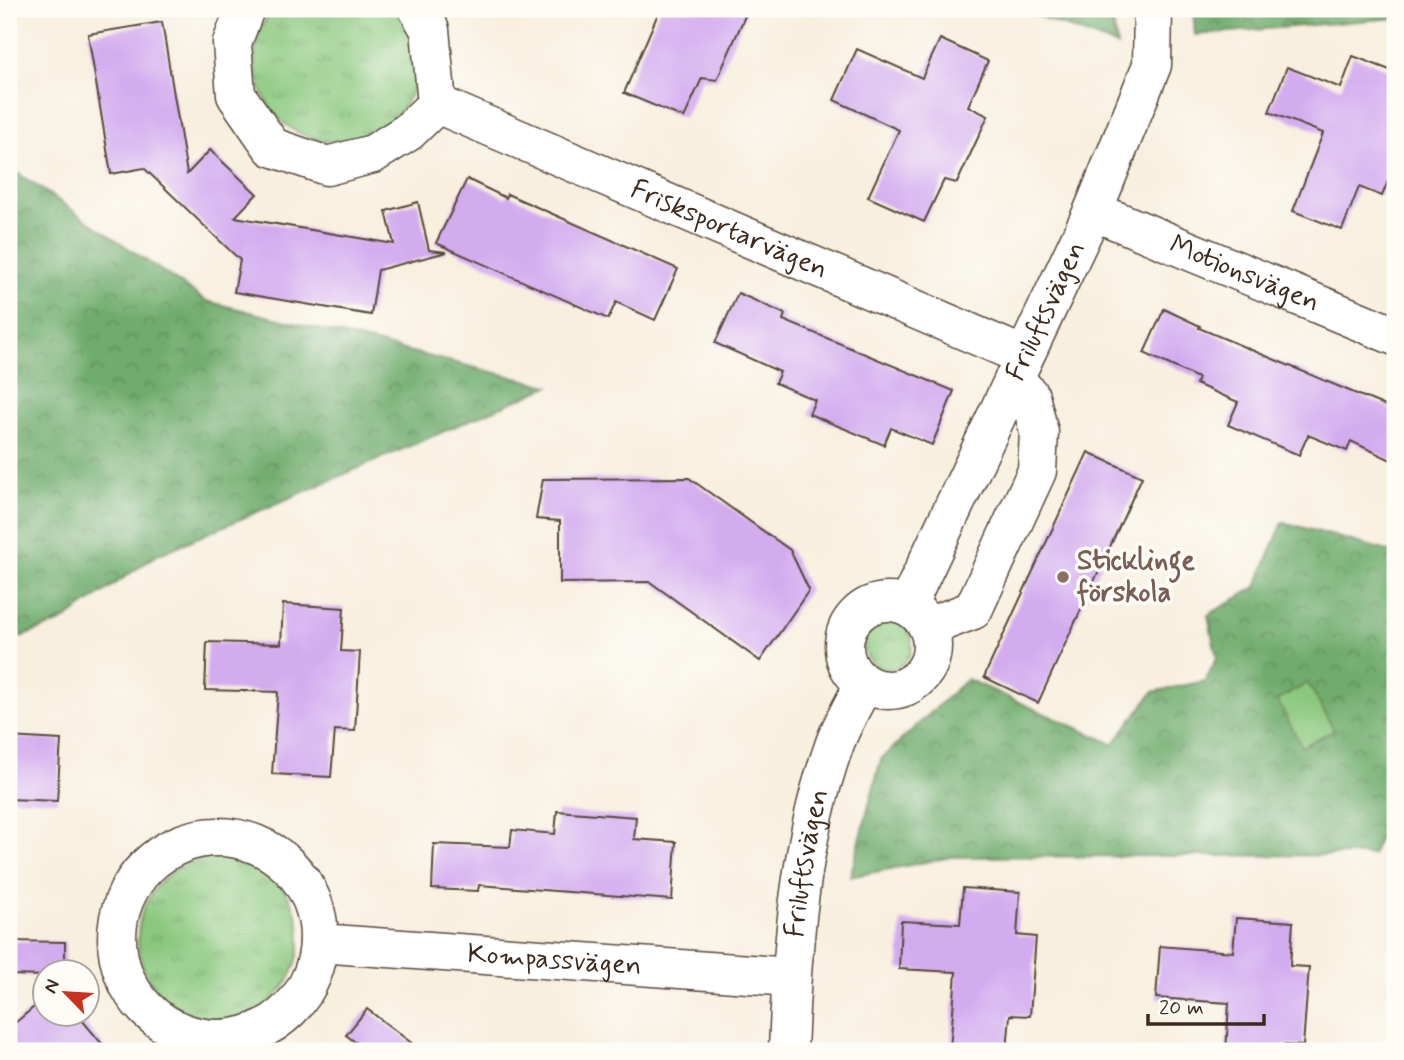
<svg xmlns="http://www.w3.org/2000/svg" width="1404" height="1060" font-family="Mynerve,sans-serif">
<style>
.grass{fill:url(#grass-tufts);stroke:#63794e;stroke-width:2}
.forest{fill:url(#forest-crowns);stroke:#566b46;stroke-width:2}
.garden{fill:#8bc87e;stroke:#63794e;stroke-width:2}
.building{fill:#d3abef}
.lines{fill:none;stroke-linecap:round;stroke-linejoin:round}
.minor-casing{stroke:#57483b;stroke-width:41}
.minor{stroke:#fff;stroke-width:38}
.education-dot{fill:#8d6e63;stroke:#fdfcf7;stroke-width:2.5}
.labels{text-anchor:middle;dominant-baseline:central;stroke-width:7;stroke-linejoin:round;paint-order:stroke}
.street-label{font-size:28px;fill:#3b2a1e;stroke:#fdfcf7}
.education-label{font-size:28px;font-weight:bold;fill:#785e54;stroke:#fdfcf7;text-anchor:start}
</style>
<defs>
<pattern id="grass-tufts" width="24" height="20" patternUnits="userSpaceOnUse" patternTransform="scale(1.75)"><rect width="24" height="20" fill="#8bc87e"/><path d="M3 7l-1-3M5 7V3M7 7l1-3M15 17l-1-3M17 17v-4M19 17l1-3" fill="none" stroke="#73a367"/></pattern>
<pattern id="forest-crowns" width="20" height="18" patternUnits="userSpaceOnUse" patternTransform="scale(1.75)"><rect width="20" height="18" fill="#70ac6d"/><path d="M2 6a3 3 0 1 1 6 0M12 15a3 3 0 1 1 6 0" fill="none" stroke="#5d8c59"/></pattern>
</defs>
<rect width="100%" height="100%" fill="#fdfcf7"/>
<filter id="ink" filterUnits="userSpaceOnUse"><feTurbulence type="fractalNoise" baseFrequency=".0143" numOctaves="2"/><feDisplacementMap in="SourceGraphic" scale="14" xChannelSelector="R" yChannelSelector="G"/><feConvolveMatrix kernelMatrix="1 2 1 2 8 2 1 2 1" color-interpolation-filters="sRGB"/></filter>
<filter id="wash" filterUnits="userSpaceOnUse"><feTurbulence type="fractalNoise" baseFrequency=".00686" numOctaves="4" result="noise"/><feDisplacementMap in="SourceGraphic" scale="28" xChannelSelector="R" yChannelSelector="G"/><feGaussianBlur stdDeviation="1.57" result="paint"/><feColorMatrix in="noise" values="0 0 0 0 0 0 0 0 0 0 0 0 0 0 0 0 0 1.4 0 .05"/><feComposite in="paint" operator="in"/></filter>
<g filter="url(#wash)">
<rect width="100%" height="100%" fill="#f8efde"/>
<!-- grass -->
<g class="grass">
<path d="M273,9H401C405,18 413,27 415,37C441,141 292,185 259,84C250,57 256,30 273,9Z"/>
<circle cx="888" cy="645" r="24"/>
<circle cx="219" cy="938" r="81"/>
</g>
<!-- forest -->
<g class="forest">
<polygon points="1019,9 1111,9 1117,46"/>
<polygon points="1193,9 1395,9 1395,18 1195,35"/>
<polygon points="9,167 206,301 549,386 155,556 61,622 9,641"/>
<polygon points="1283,522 1395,553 1395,802 1372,855 951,857 850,877 881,759 967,679 1113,744 1153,692 1205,681 1217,658 1208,615 1256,587"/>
</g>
<!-- garden -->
<polygon class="garden" points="1308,683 1334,730 1302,747 1277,700"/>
<g id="blocks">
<!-- building -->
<g class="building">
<polygon points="660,9 748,9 717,80 702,78 684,118 624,93"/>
<polygon points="162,22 187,174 210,150 257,194 235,217 394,244 386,211 418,202 429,250 447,252 378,270 371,315 234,292 240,260 144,168 111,174 88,34"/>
<polygon points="940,39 988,61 968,106 988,116 957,183 944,180 924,222 868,197 899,130 834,100 857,49 922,78"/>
<polygon points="1353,56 1395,72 1395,163 1382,196 1359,187 1342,230 1293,211 1323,133 1269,112 1287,67 1341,88"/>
<polygon points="467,179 506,198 507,194 678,269 655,320 616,302 608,319 436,243"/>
<polygon points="738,293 785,314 783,320 954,391 932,445 891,428 884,445 809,414 815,400 775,383 780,372 715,343"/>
<polygon points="1164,309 1200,326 1199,328 1395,410 1395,462 1351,441 1347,451 1308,435 1299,455 1228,425 1238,402 1196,384 1198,378 1144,353"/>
<polygon points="1088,452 1142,477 1038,703 984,677"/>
<polygon points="689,478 790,550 809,590 760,661 650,582 560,583 560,521 536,519 543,479"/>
<polygon points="283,604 344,608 341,651 360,652 355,731 335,730 331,777 272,774 278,692 205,690 207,642 281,644"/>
<polygon points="9,737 61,740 57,801 9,799"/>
<polygon points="557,811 636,817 634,839 676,842 672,900 479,885 478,891 432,889 434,844 510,847 512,830 555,834"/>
<polygon points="963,888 1020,892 1017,935 1036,937 1030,1016 1010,1015 1007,1051 950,1051 956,972 899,969 901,921 960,924"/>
<polygon points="1236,918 1293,922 1290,966 1309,967 1303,1046 1283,1045 1282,1051 1226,1051 1229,1003 1156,998 1160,946 1233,952"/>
<polygon points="9,941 65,942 65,972 46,972 46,976 9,975"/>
<polygon points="46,997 46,1014 77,1014 108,1051 9,1051 9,1028"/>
<polygon points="367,1009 422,1051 367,1051 346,1035"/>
</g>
</g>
</g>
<g filter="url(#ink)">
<use href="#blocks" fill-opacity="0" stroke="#57483b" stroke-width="2"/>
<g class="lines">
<defs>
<g id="minor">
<polyline points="245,9 232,43 236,95 272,147 327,166 373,154 408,132 437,104 430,30 418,9"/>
<path id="s1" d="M437,104L1024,356"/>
<path id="s2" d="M1093,211L1395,336"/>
<circle cx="888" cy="646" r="44"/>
<path id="s3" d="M907,606L1093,211L1152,65L1153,9"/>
<polyline points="928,627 973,610 1037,471 1039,432 1030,396 1014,378"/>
<circle cx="218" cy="938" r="101"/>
<path id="s4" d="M319,943L791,977"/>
<path id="s5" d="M788,1051C792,949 799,844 834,746C841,725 854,704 864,684"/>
</g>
</defs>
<!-- minor casing -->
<use href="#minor" class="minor-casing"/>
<!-- minor -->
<use href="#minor" class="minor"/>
</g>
</g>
<!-- markers -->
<circle class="education-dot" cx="1063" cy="577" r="7"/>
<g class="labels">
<!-- street labels -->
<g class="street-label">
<text stroke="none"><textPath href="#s1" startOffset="318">Frisksportarvägen</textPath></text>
<text stroke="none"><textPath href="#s2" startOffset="164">Motionsvägen</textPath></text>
<text stroke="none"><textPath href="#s3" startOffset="326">Friluftsvägen</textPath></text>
<text stroke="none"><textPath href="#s5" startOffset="189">Friluftsvägen</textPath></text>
<text stroke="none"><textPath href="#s4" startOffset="236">Kompassvägen</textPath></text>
</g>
<!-- education labels -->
<g class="education-label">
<text x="1077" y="561">Sticklinge<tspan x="1077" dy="32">förskola</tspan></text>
</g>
</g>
<!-- margin -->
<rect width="1404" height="1060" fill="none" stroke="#fdfcf7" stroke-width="35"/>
<!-- north arrow -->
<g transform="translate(66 993) rotate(295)"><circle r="33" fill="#fdfcf7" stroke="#afa8a0" stroke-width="2"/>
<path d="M0-5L12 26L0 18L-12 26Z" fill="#c8321e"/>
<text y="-10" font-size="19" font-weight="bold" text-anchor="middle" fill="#3b2a1e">N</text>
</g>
<!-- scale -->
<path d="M1148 1014v10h116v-10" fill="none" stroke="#3b2a1e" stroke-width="3.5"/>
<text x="1159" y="1014" font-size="21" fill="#3b2a1e" stroke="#fdfcf7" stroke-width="5" paint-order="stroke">20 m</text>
</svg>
